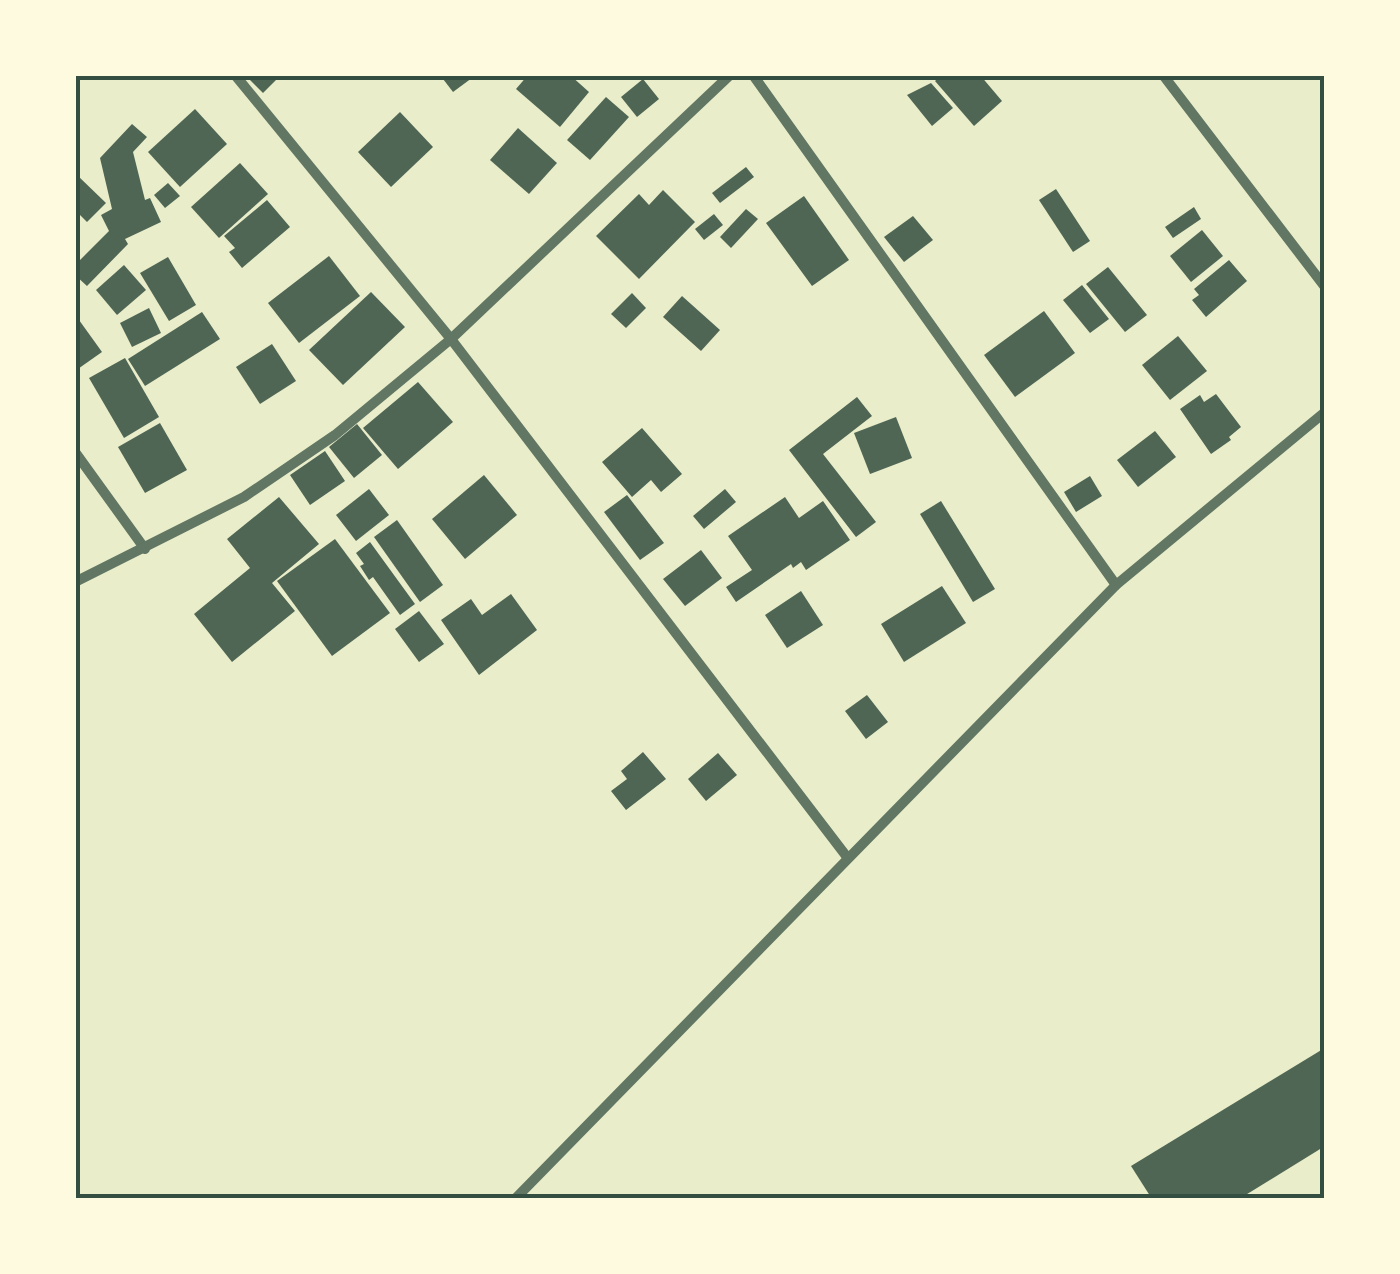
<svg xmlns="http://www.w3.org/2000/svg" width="1400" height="1274" font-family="Rubik,sans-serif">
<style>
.building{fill:#4f6655}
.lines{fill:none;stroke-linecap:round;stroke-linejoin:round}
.minor{stroke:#617663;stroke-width:10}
.neatline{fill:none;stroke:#344e41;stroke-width:4}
</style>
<rect width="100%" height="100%" fill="#e9edc9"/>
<!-- building -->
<g class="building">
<polygon points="245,75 281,75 263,93"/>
<polygon points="440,75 476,75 453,92"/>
<polygon points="528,75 570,75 589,92 560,127 516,89"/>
<polygon points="942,75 980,75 1002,101 974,126 935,81"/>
<polygon points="643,79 659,99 637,117 621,97"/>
<polygon points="931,83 953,108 932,126 907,95"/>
<polygon points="606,97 629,117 590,160 567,140"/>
<polygon points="195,109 227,144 180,187 148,152"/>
<polygon points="400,112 433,147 391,187 358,152"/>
<polygon points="132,124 147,137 133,152 145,200 150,198 161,222 125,239 128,244 87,286 75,275 75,265 109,231 101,215 112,209 100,158"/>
<polygon points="518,128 557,163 529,194 490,160"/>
<polygon points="240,163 268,194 219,238 191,207"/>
<polygon points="746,167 754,177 720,203 712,193"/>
<polygon points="77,175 106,203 87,222 75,210"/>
<polygon points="168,183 180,196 165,208 154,195"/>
<polygon points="1056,189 1090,241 1073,252 1039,200"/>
<polygon points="663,190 695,222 639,279 596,236 639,194 649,205"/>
<polygon points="804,196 849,260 812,286 766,223"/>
<polygon points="267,200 290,227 242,268 229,252 235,248 224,236"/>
<polygon points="1194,207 1201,219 1173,238 1165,227"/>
<polygon points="746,209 758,219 731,248 720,237"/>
<polygon points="714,214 723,225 704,240 695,229"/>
<polygon points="913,216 933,240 904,262 884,237"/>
<polygon points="1202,230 1223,256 1191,282 1170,256"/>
<polygon points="329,256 360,296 299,343 268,303"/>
<polygon points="168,257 196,305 169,321 140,273"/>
<polygon points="1229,260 1247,281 1206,317 1192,300 1199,295 1194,289"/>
<polygon points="124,265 146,290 117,315 96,290"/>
<polygon points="1108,267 1147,315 1125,332 1086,284"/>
<polygon points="1082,285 1109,319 1090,333 1063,300"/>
<polygon points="371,292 405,327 343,385 309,350"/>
<polygon points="632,293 646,308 626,328 611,314"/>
<polygon points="682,296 720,330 701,351 663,317"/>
<polygon points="149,308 161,333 132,347 120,323"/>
<polygon points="1044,311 1075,353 1015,397 984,355"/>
<polygon points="202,312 220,339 145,386 128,359"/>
<polygon points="79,320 102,352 75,371 75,323"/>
<polygon points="1178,336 1207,371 1170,400 1142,365"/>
<polygon points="272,344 296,381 260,404 236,367"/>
<polygon points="125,358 159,417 124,438 89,378"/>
<polygon points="418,382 453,422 398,469 363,428"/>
<polygon points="1216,394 1241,427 1229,437 1231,440 1211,454 1180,409 1200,395 1204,402"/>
<polygon points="857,397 872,416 823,454 876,522 856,537 789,450"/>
<polygon points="896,417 912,458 870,474 854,433"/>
<polygon points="160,423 187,470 145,493 118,447"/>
<polygon points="357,424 382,455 354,478 329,447"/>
<polygon points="642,428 682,474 661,492 651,480 632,497 602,462"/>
<polygon points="1155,431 1176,457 1138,487 1117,460"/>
<polygon points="325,451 345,481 310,505 290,475"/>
<polygon points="484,475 517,515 465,559 432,519"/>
<polygon points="1090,476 1102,496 1076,512 1064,492"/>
<polygon points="369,489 389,515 356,541 336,515"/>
<polygon points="725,489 736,502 704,529 693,516"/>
<polygon points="627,495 664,543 640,560 604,512"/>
<polygon points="279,497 319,544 272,583 295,611 232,662 194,614 250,568 227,539"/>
<polygon points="785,497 799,518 823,501 850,540 806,570 801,562 793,568 791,564 736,602 726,587 752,570 728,536"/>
<polygon points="941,501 995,589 973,602 920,514"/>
<polygon points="397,520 443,585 420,602 374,537"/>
<polygon points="335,539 390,613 332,656 277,581"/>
<polygon points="370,542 415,604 400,615 373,577 369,580 360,566 364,564 356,553"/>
<polygon points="701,550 722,578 685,606 663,579"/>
<polygon points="942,586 966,623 904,662 881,624"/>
<polygon points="801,591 823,625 787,648 765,615"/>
<polygon points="511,594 537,630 479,675 441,620 471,599 482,615"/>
<polygon points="419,611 444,644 419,662 395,629"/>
<polygon points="867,695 888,722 866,739 845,711"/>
<polygon points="643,752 666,779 626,810 611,791 627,779 621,771"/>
<polygon points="718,753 737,775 706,801 688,779"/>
<polygon points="1323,1049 1325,1146 1239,1199 1152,1199 1131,1166"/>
</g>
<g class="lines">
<!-- minor -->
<g class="minor">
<polyline points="235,75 451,339 847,857"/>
<polyline points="753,75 1116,585"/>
<polyline points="1163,75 1325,287"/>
<polyline points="75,452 145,549"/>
<polyline points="75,582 244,497 335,435 451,339 730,75"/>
<polyline points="515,1199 1116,585 1325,412"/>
</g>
</g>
<!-- border -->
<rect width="1400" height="1274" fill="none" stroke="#fefae0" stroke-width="155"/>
<rect x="78" y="78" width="1244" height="1118" class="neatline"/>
</svg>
